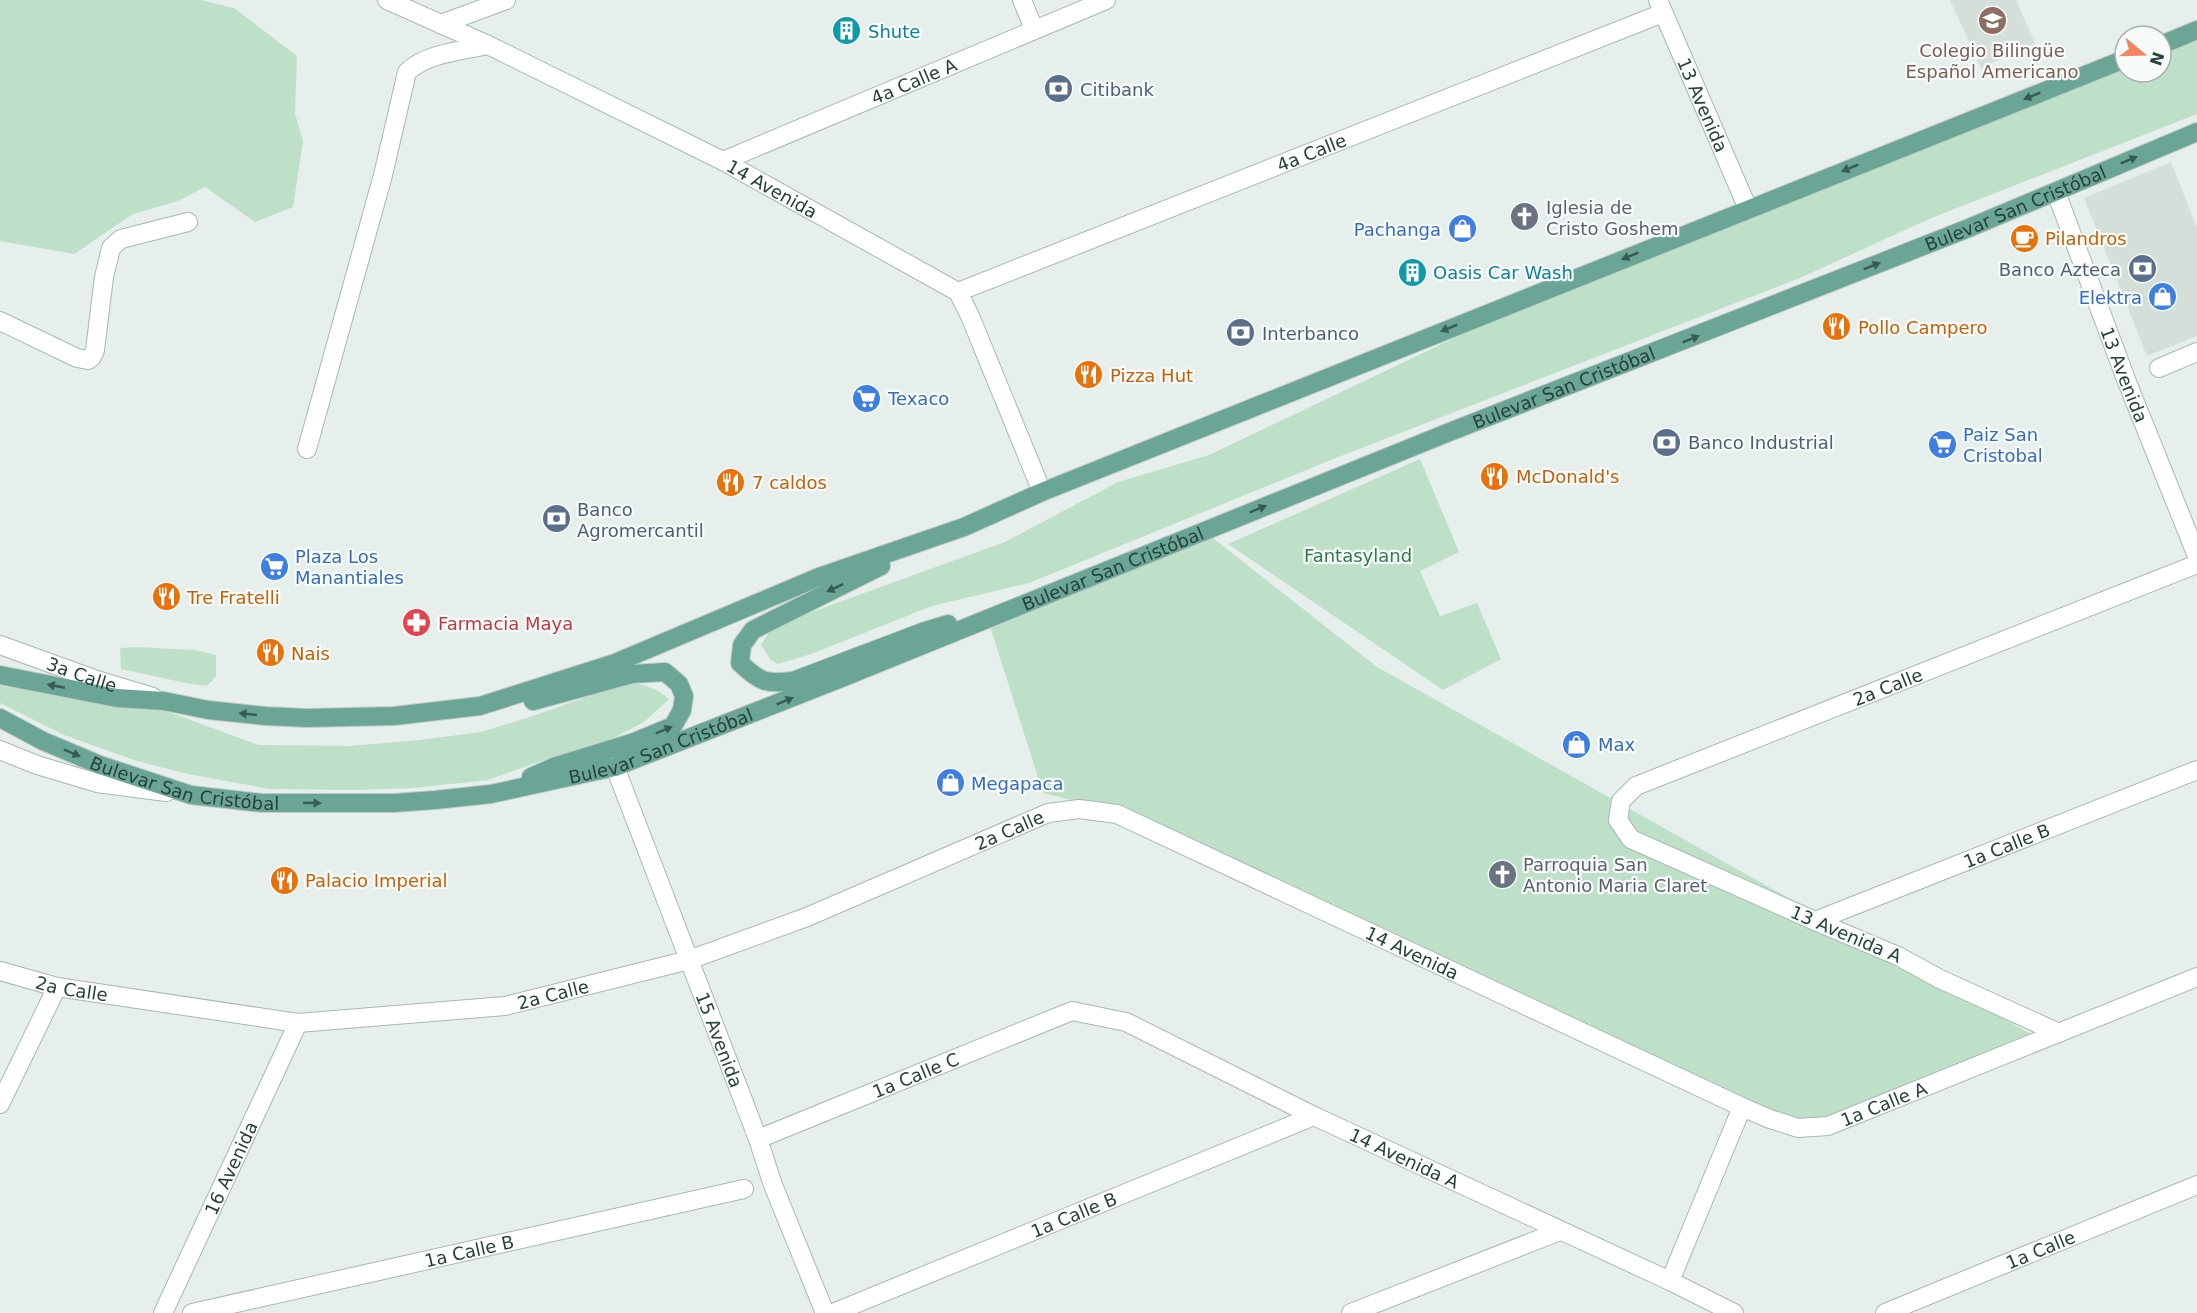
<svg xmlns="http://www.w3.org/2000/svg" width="2197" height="1313" font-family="'DejaVu Sans',sans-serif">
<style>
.built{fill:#d4dfda}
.green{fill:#bfe0c8}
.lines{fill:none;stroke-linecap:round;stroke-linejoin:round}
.minor-casing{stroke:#a8b8b2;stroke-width:20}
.tertiary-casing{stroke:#a8b8b2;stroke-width:20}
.primary-casing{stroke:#c2cac8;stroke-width:20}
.minor{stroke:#fff;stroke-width:18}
.tertiary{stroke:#fff;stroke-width:18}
.primary{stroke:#6aa596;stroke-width:18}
.oneway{fill:#365b51}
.labels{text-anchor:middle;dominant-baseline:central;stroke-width:4.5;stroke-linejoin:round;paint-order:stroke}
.culture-label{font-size:18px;fill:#0d838f;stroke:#f7fbf9;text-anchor:start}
.education-label{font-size:18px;fill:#785e54;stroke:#f7fbf9}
.street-label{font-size:18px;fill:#24423a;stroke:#f7fbf9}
.service-label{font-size:18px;fill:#4e5e75;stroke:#f7fbf9;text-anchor:start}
.worship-label{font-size:18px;fill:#5b616d;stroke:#f7fbf9;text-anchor:start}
.shop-label{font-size:18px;fill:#366cbe;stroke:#f7fbf9;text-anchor:start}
.food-label{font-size:18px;fill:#c56008;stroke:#f7fbf9;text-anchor:start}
.park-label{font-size:18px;fill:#2d7a4b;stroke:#f7fbf9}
.health-label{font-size:18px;fill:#be3a42;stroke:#f7fbf9;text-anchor:start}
</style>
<rect width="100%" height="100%" fill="#e6efeb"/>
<!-- built -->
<g class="built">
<polygon points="1950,0 2016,0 2035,43 1981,68"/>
<polygon points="2171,162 2197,228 2197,336 2147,356 2084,198"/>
</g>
<!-- green -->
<g class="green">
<polygon points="0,0 201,0 234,8 297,56 295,113 303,141 293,207 255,222 205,187 178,201 133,214 74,254 0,241"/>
<polygon points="2197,38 2197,114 1929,219 1800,278 1336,458 1029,583 932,606 814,653 778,664 771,660 761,645 769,632 784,622 1005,542 1118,482 1209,455 1540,297 2125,66 2125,72 2161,72 2161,52"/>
<polygon points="1420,459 1459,552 1420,571 1440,616 1477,603 1501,659 1443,690 1228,544"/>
<polygon points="1204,531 1377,667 2047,1043 1800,1131 1119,812 1043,793 988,620"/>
<polygon points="135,647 195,650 216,655 216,676 207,686 186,683 121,669 120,648"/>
<path d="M626,683C644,684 655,687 669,699L644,722L611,739L544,760L488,780L414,788L354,790L269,789L183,773L134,760L64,735L0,703V686L163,710L259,745L350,746L419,740L481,732L533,716Z"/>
</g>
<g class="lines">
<defs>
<g id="minor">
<path id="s1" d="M387,0L488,45L723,161L958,292L970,316L1042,492"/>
<polyline points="1022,0 1034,29"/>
<path id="s2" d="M1658,0L1748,209"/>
<polyline points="441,24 506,0"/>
<path id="s3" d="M723,161L1106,0"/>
<path id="s4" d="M2056,192L2127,382L2197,556"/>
<path id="s5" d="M958,292L1663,13"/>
<polyline points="0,321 77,358 88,360 92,357 95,350 104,277 111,248 121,239 188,222"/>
<polyline points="2159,368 2197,352"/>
<path d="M307,449L383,175L407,72C427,53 461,51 488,45"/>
<path id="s6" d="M615,767L758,1139L773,1185L825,1313"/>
<path id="s7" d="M1815,921L2197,770"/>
<path id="s8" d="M0,971L57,987L298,1023L505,1006L689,960L807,917L1048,813L1079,809L1117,814L1742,1107L1770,1119L1798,1128L1828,1126L2197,977"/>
<path id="s9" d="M2059,1033L1940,979L1898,956L1815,921L1631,839L1618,820L1621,801L1636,786L2197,564"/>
<polyline points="0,1104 57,987"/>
<path id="s10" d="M758,1139L1072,1011L1126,1022L1314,1116L1670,1281L1734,1313"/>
<polyline points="1670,1281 1742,1107"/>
<path id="s11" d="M163,1313L298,1023"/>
<path id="s12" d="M192,1313L744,1189"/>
<path id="s13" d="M833,1313L1314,1116"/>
<polyline points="1351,1313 1560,1231"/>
<path id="s14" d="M1885,1313L2197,1185"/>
</g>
<g id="tertiary">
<path id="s15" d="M0,645L94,679L153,697"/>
<polyline points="0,750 37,765 97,783 166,792"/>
</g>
<g id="primary">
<polyline points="2161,45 2197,30"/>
<path d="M881,566L753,630L742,645L740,663C761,683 766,684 793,681L925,631L948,624"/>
<polyline points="0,675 117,698 164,701 208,710 265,716 307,718 394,716 480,706 615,663 819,577 964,527 1042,492 2125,59"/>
<path id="s16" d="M0,718L43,741L100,765L191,795L262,803H394L435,800L491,794L615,767L839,679L1447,433L1964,230L2197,132"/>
<polyline points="531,777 556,766 634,742 673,726 682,710 684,696 679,684 665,672 632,674 533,701"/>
</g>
</defs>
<!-- minor casing -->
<use href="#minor" class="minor-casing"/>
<!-- tertiary casing -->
<use href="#tertiary" class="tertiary-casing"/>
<!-- primary casing -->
<use href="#primary" class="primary-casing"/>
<!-- minor -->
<use href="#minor" class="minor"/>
<!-- tertiary -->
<use href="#tertiary" class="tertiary"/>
<!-- primary -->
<use href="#primary" class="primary"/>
</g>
<!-- one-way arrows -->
<defs><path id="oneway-solid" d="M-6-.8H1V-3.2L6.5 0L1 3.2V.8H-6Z" transform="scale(1.5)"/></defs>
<g class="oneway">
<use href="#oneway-solid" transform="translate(2032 96) rotate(158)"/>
<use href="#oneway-solid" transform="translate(2129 160) rotate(-22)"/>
<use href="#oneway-solid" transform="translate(1850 168) rotate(158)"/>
<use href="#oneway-solid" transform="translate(1630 256) rotate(158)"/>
<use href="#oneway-solid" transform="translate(1872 266) rotate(-22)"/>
<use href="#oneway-solid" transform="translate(1449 328) rotate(158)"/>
<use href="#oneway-solid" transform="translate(1691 339) rotate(-22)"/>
<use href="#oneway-solid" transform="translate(1258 509) rotate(-22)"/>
<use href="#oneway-solid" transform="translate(835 588) rotate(155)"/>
<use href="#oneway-solid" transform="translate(56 686) rotate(-169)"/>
<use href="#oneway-solid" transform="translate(785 701) rotate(-22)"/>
<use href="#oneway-solid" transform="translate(248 714) rotate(-174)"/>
<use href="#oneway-solid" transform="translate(664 730) rotate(-23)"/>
<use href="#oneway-solid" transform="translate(72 753) rotate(23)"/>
<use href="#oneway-solid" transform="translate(312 803) rotate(1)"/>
</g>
<!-- icons -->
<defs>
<symbol id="school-disc" viewBox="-11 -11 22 22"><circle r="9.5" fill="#8d6e63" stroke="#f7fbf9"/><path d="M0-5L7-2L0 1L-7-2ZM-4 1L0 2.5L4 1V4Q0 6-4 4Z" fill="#fff"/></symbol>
<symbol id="building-disc" viewBox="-11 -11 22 22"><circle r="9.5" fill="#0f9aa8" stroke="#f7fbf9"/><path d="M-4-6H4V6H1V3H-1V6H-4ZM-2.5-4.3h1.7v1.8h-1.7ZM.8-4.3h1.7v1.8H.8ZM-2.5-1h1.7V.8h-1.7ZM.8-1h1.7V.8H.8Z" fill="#fff"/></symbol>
<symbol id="bank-disc" viewBox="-11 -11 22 22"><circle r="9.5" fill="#5c6f8a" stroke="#f7fbf9"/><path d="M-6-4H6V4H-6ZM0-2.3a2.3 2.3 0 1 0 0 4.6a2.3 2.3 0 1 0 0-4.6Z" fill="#fff"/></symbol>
<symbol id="church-disc" viewBox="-11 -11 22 22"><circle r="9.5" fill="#6b7280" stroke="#f7fbf9"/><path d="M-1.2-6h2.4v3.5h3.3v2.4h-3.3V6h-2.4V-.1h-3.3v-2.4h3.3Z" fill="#fff"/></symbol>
<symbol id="shop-disc" viewBox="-11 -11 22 22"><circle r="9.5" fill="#3f7fe0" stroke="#f7fbf9"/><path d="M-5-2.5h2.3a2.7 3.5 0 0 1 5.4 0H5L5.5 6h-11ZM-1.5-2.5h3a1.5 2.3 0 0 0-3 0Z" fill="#fff"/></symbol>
<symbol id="cafe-disc" viewBox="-11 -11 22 22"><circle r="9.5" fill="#e8710a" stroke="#f7fbf9"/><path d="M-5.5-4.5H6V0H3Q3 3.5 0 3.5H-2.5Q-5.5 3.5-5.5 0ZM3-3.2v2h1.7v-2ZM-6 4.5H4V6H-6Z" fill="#fff"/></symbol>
<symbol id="restaurant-disc" viewBox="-11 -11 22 22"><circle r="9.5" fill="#e8710a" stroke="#f7fbf9"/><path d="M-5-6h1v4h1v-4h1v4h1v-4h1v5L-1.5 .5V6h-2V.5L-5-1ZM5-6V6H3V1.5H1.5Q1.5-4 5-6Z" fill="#fff"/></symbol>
<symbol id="supermarket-disc" viewBox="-11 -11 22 22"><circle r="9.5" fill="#3f7fe0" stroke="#f7fbf9"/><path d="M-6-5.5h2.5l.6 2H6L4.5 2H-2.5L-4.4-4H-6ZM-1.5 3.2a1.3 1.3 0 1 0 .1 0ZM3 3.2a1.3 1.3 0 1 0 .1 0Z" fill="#fff"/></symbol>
<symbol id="pharmacy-disc" viewBox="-11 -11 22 22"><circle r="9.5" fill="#e0444e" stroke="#f7fbf9"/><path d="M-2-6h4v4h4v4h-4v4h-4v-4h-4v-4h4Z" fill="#fff"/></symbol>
</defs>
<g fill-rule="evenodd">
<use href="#school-disc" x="1976" y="4" width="33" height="33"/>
<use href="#building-disc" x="830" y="14" width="33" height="33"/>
<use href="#bank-disc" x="1042" y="72" width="33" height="33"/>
<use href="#church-disc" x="1508" y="200" width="33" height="33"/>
<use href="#shop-disc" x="1446" y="212" width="33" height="33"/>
<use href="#cafe-disc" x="2008" y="222" width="33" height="33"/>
<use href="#bank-disc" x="2126" y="252" width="33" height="33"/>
<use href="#building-disc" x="1396" y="256" width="33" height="33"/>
<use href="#shop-disc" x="2146" y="280" width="33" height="33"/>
<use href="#restaurant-disc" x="1820" y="310" width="33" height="33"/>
<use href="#bank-disc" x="1224" y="316" width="33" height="33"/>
<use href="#restaurant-disc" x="1072" y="358" width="33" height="33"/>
<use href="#supermarket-disc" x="850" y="382" width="33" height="33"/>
<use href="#bank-disc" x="1650" y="426" width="33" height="33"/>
<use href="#supermarket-disc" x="1926" y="428" width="33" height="33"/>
<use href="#restaurant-disc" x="1478" y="460" width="33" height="33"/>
<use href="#restaurant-disc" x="714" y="466" width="33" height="33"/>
<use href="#bank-disc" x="540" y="502" width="33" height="33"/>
<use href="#supermarket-disc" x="258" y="550" width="33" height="33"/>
<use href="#restaurant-disc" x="150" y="580" width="33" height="33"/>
<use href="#pharmacy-disc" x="400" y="606" width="33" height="33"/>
<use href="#restaurant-disc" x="254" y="636" width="33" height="33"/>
<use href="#shop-disc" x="1560" y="728" width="33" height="33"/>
<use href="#shop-disc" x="934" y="766" width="33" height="33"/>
<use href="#church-disc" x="1486" y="858" width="33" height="33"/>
<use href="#restaurant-disc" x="268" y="864" width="33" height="33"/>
</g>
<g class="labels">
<!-- culture labels -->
<g class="culture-label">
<text x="868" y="31">Shute</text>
<text x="1433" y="272">Oasis Car Wash</text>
</g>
<!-- education labels -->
<g class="education-label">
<text x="1992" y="50">Colegio Bilingüe<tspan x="1992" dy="21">Español Americano</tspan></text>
</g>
<!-- street labels -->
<g class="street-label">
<text stroke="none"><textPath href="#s3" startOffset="207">4a Calle A</textPath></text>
<text stroke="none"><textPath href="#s2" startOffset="114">13 Avenida</textPath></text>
<text stroke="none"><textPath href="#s5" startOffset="380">4a Calle</textPath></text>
<text stroke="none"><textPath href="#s1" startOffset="429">14 Avenida</textPath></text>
<text stroke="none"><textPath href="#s16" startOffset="2142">Bulevar San Cristóbal</textPath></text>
<text stroke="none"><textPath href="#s4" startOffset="195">13 Avenida</textPath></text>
<text stroke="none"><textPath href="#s16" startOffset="1656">Bulevar San Cristóbal</textPath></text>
<text stroke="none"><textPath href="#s16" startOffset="1170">Bulevar San Cristóbal</textPath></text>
<text stroke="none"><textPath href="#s15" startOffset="87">3a Calle</textPath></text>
<text stroke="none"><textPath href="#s9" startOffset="804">2a Calle</textPath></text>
<text stroke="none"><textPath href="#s16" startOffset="684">Bulevar San Cristóbal</textPath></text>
<text stroke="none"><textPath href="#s16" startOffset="198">Bulevar San Cristóbal</textPath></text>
<text stroke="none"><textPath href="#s8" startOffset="1046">2a Calle</textPath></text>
<text stroke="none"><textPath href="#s7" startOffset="206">1a Calle B</textPath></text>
<text transform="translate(1846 934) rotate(23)">13 Avenida A</text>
<text stroke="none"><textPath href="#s8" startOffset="1484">14 Avenida</textPath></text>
<text stroke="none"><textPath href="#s8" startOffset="74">2a Calle</textPath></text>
<text stroke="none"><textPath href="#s8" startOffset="560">2a Calle</textPath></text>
<text stroke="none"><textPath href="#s6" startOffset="292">15 Avenida</textPath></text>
<text stroke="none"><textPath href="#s10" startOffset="170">1a Calle C</textPath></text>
<text stroke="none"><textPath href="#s8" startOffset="1998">1a Calle A</textPath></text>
<text stroke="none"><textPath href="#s10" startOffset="704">14 Avenida A</textPath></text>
<text stroke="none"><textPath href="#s11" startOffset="160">16 Avenida</textPath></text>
<text stroke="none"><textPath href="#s13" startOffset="260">1a Calle B</textPath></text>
<text stroke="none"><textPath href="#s14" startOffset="168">1a Calle</textPath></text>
<text stroke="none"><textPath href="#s12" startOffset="284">1a Calle B</textPath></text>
</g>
<!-- service labels -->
<g class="service-label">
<text x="1080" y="89">Citibank</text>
<text x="2121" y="269" text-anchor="end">Banco Azteca</text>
<text x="1262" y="333">Interbanco</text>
<text x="1688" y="442">Banco Industrial</text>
<text x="577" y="509">Banco<tspan x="577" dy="21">Agromercantil</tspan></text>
</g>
<!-- worship labels -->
<g class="worship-label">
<text x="1546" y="207">Iglesia de<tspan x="1546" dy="21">Cristo Goshem</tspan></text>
<text x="1523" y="864">Parroquia San<tspan x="1523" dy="21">Antonio Maria Claret</tspan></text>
</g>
<!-- shop labels -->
<g class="shop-label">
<text x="1441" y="229" text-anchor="end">Pachanga</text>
<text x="2142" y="297" text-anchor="end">Elektra</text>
<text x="888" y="398">Texaco</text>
<text x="1963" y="434">Paiz San<tspan x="1963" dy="21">Cristobal</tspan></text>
<text x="295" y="556">Plaza Los<tspan x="295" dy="21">Manantiales</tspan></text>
<text x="1598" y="744">Max</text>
<text x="971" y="783">Megapaca</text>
</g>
<!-- food labels -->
<g class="food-label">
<text x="2045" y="238">Pilandros</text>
<text x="1858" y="327">Pollo Campero</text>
<text x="1110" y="375">Pizza Hut</text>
<text x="1516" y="476">McDonald's</text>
<text x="752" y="482">7 caldos</text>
<text x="187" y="597">Tre Fratelli</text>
<text x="291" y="653">Nais</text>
<text x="305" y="880">Palacio Imperial</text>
</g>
<!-- park labels -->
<g class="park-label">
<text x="1358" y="555">Fantasyland</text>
</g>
<!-- health labels -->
<g class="health-label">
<text x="438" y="623">Farmacia Maya</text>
</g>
</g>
<!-- north arrow -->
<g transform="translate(2143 54) rotate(109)"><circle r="28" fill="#f7fbf9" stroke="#a3b1ad" stroke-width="1.5"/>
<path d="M0-4.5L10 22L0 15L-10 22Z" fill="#f4845f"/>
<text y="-9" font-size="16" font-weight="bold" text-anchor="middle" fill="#24423a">N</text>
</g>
</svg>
